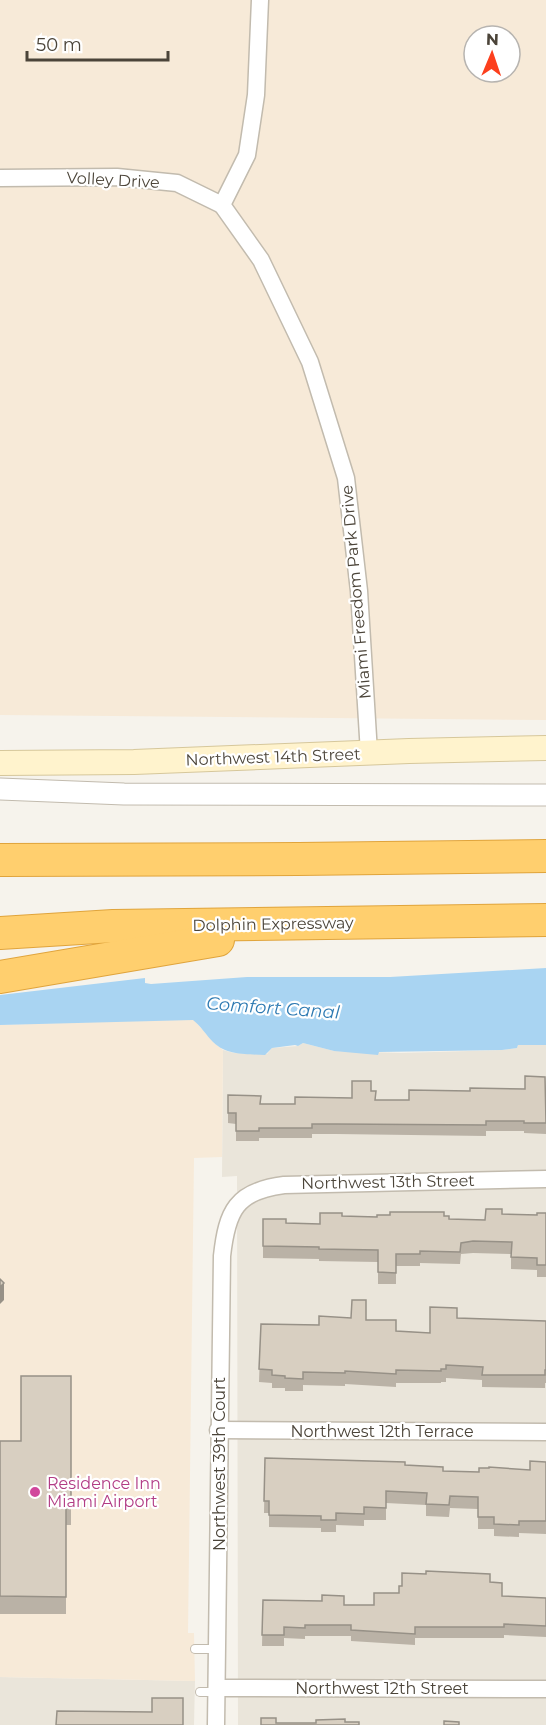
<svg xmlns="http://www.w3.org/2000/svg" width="546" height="1725" font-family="Montserrat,sans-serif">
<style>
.residential{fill:#eae5da}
.commercial{fill:#f7ead8;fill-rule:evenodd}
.water{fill:#a9d4f2}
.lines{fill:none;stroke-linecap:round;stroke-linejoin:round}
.service-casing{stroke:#c2bbae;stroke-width:10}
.minor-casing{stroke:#c2bbae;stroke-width:19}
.tertiary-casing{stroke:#c2bbae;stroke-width:23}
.secondary-casing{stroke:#d6c79b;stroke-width:26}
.motorway-casing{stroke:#e0a43c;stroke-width:34}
.service{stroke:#fff;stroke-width:8}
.minor{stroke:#fff;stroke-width:16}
.tertiary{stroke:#fff;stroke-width:21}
.secondary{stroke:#fff3cd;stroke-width:24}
.motorway{stroke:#ffcf6e;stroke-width:32}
.wall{fill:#bab2a6}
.shaded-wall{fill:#979187}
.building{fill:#d8cfc1;stroke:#979187;stroke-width:1.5}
.hotel-dot{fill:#d1479c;stroke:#fff;stroke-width:2}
.labels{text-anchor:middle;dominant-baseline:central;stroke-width:4.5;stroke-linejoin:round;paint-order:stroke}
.street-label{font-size:16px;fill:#4b4439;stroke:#fff}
.hotel-label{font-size:16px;fill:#b23c85;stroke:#fff;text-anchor:start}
.water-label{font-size:18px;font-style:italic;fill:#2e7ab2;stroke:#fff}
</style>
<rect width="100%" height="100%" fill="#f6f3ec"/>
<!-- residential -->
<g class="residential">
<polygon points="303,1043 334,1051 401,1053 502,1050 517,1048 518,1045 546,1045 546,1725 238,1725 237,1176 222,1177 223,1050 234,1053 267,1054 272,1048 298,1046"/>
<polygon points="0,1677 195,1681 194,1725 0,1725"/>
</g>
<!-- commercial -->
<g class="commercial">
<path d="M0,0H546V720L0,715ZM474,36H510V72H474Z"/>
<polygon points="182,1019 194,1020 214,1043 223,1050 222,1157 194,1158 188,1633 194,1633 195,1681 0,1677 0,1025"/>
</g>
<!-- water -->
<path class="water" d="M546,968V1045H518L517,1048L502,1050L379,1052L378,1055L334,1051L303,1043L298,1046L295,1045L272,1048L265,1055C248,1054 227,1056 213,1042C206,1035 201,1026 193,1020L0,1025V995L145,978V983L151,984L247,977H390Z"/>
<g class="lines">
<defs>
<g id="service">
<polyline points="195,1649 217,1649"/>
<polyline points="200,1692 217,1692"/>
</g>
<g id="minor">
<polyline points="260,0 256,95 247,155 222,205 261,260 310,362 346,478 359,591 369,753"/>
<polyline points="0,178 117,177 177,183 222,205"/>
<polyline points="218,1430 546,1432"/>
<polyline points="217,1688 546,1689"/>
<path d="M216,1725L222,1256C227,1211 236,1191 284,1185L546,1179"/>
</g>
<polyline id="tertiary" points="0,789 124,794 546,795"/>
<polyline id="secondary" points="0,763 134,762 409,751 546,748"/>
<g id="motorway">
<polyline points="0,860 298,859 546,856"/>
<polyline points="0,933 113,926 546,920"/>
<polyline points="0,977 218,940"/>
</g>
</defs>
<!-- service casing -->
<use href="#service" class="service-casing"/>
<!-- minor casing -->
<use href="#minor" class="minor-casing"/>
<!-- tertiary casing -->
<use href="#tertiary" class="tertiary-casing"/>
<!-- secondary casing -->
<use href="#secondary" class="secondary-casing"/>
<!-- motorway casing -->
<use href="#motorway" class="motorway-casing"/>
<!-- service -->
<use href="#service" class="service"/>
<!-- minor -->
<use href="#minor" class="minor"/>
<!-- tertiary -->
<use href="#tertiary" class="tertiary"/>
<!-- secondary -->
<use href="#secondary" class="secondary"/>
<!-- motorway -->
<use href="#motorway" class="motorway"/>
</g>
<!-- wall -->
<g class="wall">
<polygon points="546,1092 546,1134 524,1133 524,1131 486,1131 486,1136 336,1134 312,1134 312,1138 259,1138 259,1141 236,1141 236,1124 228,1123 228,1095 261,1104 295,1104 352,1098 376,1100 409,1100"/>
<polygon points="546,1213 546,1277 537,1277 537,1270 511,1269 511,1254 473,1253 461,1254 460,1264 420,1263 420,1266 396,1266 396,1284 378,1284 378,1262 319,1261 319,1259 263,1258 263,1219 286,1223 320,1224 342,1216 377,1217 444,1216 449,1219 485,1220 502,1214 537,1215"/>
<polygon points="457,1318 546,1321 546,1383 545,1383 545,1388 482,1387 482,1380 446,1378 446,1382 441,1382 441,1383 396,1383 396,1387 345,1384 345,1386 303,1385 303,1391 285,1391 285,1388 272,1388 272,1383 259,1382 261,1324 319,1325 366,1320 396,1331 430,1333"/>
<polygon points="71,1376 71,1525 66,1525 66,1614 0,1614 0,1441 21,1441"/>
<polygon points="265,1458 405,1465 443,1471 479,1472 530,1470 546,1462 546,1534 519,1533 519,1537 494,1536 494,1529 478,1529 478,1509 450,1508 449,1517 426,1516 426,1505 386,1503 386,1520 364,1520 364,1526 336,1525 336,1532 321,1532 321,1528 269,1527 269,1513 264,1513"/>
<polygon points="490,1582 502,1596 546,1598 546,1637 504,1635 504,1638 415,1638 415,1645 351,1641 351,1636 305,1636 305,1639 284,1638 284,1646 262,1646 263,1600 344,1605 374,1605 399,1593"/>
</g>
<!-- shaded-wall -->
<polygon class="shaded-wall" points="4,1283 4,1300 0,1304 0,1287"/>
<!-- building -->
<g class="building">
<polygon points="525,1076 545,1077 546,1123 524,1123 524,1121 486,1121 486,1125 336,1124 312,1124 312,1128 259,1128 259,1131 236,1131 236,1113 228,1113 228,1095 261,1096 260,1104 295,1104 295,1097 352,1098 352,1081 371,1081 371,1091 376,1091 375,1100 409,1100 409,1090 470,1091 470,1088 525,1089"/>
<polygon points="486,1209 502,1209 502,1214 537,1215 537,1213 546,1213 546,1265 537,1265 537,1258 511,1257 512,1242 473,1241 461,1243 460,1252 420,1251 420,1254 396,1254 396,1273 378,1272 378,1250 319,1249 319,1247 263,1246 263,1219 286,1219 286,1223 320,1224 320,1213 342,1213 342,1216 377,1217 377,1215 390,1215 390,1212 444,1212 444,1216 449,1216 449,1219 485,1220"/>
<polygon points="0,1279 4,1283 0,1287"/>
<polygon points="352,1300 366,1300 366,1320 396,1320 396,1331 430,1333 430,1307 457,1308 457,1318 546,1321 546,1370 545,1370 545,1375 482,1375 483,1367 446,1365 446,1369 441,1369 441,1371 396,1370 396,1374 345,1371 345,1373 303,1372 303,1379 285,1378 285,1376 272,1375 272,1370 259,1369 261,1324 319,1325 319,1316 351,1318"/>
<polygon points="21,1376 71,1376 71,1507 66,1507 66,1597 0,1596 0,1441 21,1441"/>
<polygon points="265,1458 405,1462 405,1465 443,1467 443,1471 479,1472 479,1468 489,1468 489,1467 530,1470 530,1461 546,1462 546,1521 519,1521 519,1525 494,1524 494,1517 478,1517 478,1497 450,1496 449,1505 426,1504 427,1493 386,1491 386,1508 364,1507 364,1514 336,1513 336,1520 321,1520 321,1516 269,1515 269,1501 264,1501"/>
<polygon points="426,1571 490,1574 490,1582 502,1583 502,1596 546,1598 546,1626 504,1624 504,1627 415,1627 415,1634 351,1630 351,1625 305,1625 305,1628 284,1627 284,1635 262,1635 263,1600 322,1601 322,1595 344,1596 344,1605 374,1605 374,1593 399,1593 399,1586 402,1586 402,1573 426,1574"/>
<polygon points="152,1698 183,1698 183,1725 56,1725 57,1711 152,1712"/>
<polygon points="261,1718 276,1718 276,1723 316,1723 316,1720 345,1719 345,1722 359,1722 359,1725 261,1725"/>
<polygon points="444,1721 459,1722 459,1725 444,1725"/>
</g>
<!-- markers -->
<circle class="hotel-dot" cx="35" cy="1492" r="6"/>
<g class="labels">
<!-- street labels -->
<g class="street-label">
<text transform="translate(113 180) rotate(3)">Volley Drive</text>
<text transform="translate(356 592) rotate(-95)">Miami Freedom Park Drive</text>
<text transform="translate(273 757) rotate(-2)">Northwest 14th Street</text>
<text transform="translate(273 924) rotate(-1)">Dolphin Expressway</text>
<text transform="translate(388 1182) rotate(-1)">Northwest 13th Street</text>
<text x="382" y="1431">Northwest 12th Terrace</text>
<text transform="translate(219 1464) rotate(-90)">Northwest 39th Court</text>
<text x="382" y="1688">Northwest 12th Street</text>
</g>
<!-- hotel labels -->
<g class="hotel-label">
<text x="47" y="1483">Residence Inn<tspan x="47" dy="18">Miami Airport</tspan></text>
</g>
<!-- water labels -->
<g class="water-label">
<text transform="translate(273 1008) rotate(4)">Comfort Canal</text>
</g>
</g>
<!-- north arrow -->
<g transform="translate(492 54) rotate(2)"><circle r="28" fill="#ffffff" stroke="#b7b4b0" stroke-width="1.5"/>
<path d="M0-4.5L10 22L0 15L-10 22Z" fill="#fc3f1d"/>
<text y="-9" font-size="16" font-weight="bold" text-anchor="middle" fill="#4b4439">N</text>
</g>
<!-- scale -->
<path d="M27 51v9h141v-9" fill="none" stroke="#4b4439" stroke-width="3"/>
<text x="36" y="51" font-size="18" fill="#4b4439" stroke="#ffffff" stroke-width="4.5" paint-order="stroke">50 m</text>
</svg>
